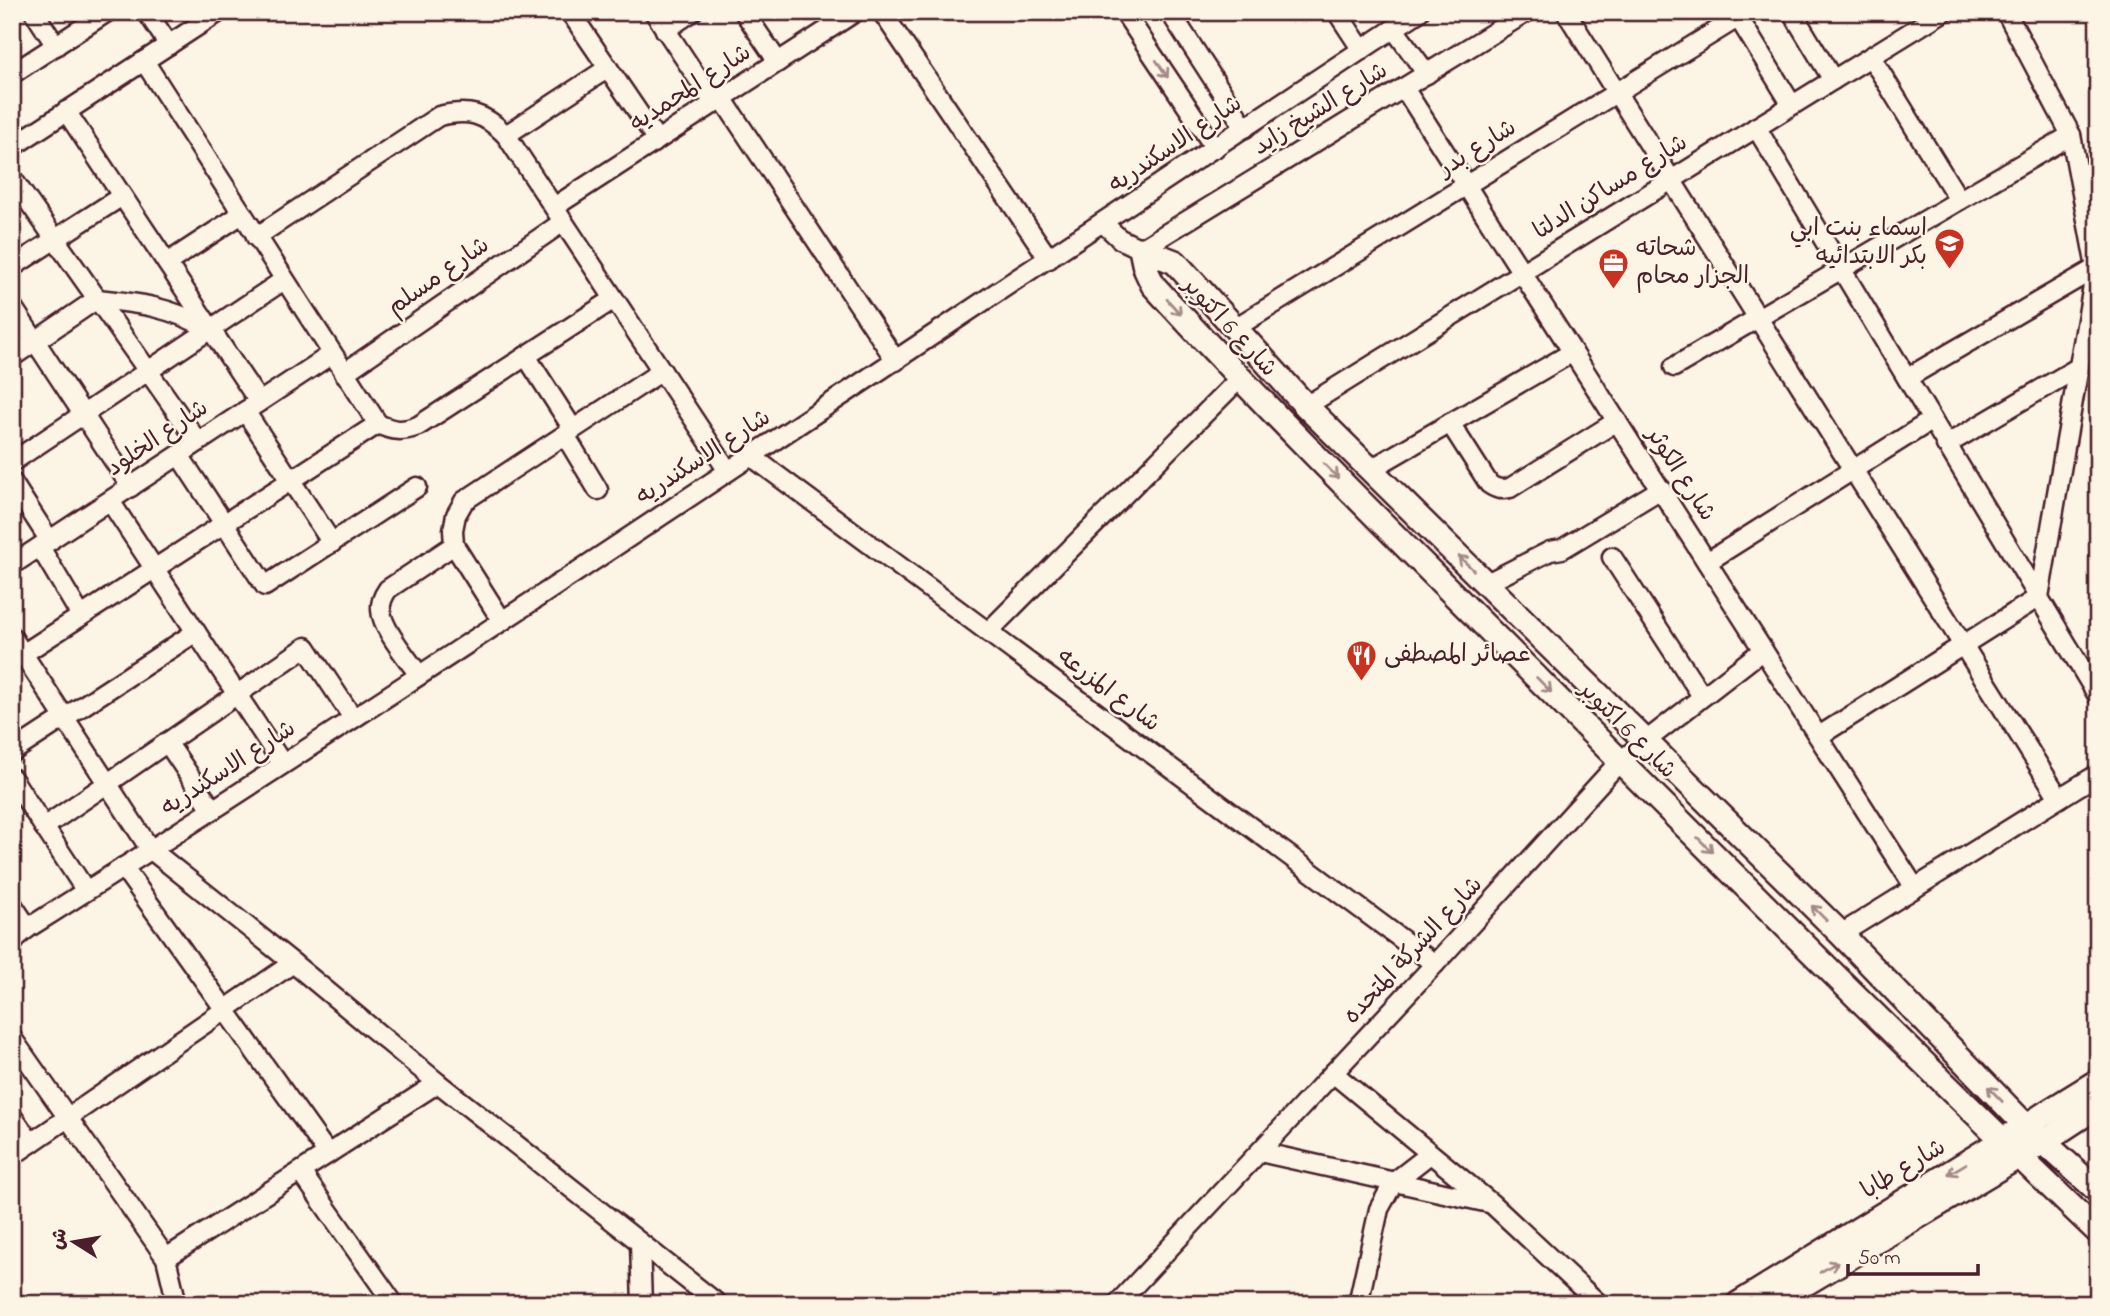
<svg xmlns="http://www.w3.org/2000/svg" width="2110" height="1316" font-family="'Indie Flower','Playpen Sans Arabic',sans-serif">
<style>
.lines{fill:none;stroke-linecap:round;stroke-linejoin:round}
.minor-casing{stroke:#4a1f2b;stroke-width:23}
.tertiary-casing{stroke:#4a1f2b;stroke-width:28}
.minor{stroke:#fcf5e5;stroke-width:18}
.tertiary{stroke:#fcf5e5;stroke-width:23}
.oneway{stroke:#a38a88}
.labels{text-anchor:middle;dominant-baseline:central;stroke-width:5;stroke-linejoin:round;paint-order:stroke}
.street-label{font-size:24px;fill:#4a1f2b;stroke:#fcf5e5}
.poi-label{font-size:24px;fill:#4a1f2b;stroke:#fcf5e5;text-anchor:start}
</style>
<rect width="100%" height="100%" fill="#fcf5e5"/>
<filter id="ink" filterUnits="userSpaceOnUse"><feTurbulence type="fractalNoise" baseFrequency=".0143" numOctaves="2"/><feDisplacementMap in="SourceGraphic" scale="14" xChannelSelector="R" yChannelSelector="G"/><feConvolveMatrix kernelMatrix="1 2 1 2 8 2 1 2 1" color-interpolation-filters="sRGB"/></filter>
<g filter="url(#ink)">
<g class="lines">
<defs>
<g id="minor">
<polyline points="34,12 56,46"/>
<polyline points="147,12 169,45"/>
<polyline points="570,12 657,140"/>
<polyline points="654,12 714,103"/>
<polyline points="744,12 778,62"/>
<polyline points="882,12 1049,259"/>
<polyline points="1124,12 1215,148"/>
<polyline points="1170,12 1245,128"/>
<polyline points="1337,12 1362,50"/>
<polyline points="1566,12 2059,798"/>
<polyline points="1735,12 1792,105"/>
<polyline points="1792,12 1833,80"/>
<polyline points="1394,29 1427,74"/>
<polyline points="665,30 692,12"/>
<polyline points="1871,57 1959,200"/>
<path d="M144,61L378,424C393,431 402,432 418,426L614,299"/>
<polyline points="12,74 107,12"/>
<polyline points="1404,88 1915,888"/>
<polyline points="722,98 896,361"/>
<polyline points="66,111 259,402"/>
<polyline points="1756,127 2098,696"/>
<polyline points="506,135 608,68"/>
<polyline points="12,147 219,12"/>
<polyline points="12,178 198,442"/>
<polyline points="554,207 855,12"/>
<polyline points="1103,223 1120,239 1141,249 1527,12"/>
<path d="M256,237L439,116C469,109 484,113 506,135L728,471"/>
<polyline points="167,263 242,214"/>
<polyline points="12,267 122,196"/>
<polyline points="12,306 131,487"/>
<polyline points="1235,328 1747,12"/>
<polyline points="526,356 573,429"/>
<path d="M12,357L97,299C139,303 170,307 207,328"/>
<polyline points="1674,367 2071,135"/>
<polyline points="344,373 563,222"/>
<polyline points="1907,378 2096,268"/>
<polyline points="1306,406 1943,12"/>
<polyline points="245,411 332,543"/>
<path d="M1450,423L1489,484C1496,489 1501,490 1510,488L1617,421"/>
<polyline points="565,435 598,490"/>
<polyline points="1946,445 2079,367"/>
<polyline points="179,455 265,586 417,487"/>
<polyline points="751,456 1435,964"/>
<polyline points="12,462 284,280"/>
<polyline points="1371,469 1573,352"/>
<polyline points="12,482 50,541"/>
<polyline points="110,501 282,763"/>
<polyline points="40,547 81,616"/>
<polyline points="1612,557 1702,696"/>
<polyline points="1707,562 1932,420"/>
<polyline points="12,565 332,354"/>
<polyline points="1487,583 1550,551 1562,549 1661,489"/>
<polyline points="502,621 454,545 453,530 456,515 464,501 662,371"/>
<polyline points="988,632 1239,379"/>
<polyline points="12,637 150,849 293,963 438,1083 718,1304"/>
<polyline points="12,661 378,424"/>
<path d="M419,675C408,659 382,629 381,610C380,602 383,596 388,589L454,545"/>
<polyline points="1819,736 2039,597 2096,268 2071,135 2006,12"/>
<polyline points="167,742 212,809"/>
<polyline points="12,752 196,632"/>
<polyline points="12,778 86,891"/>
<polyline points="44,827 306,647 353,718"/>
<polyline points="123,867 328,1154"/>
<polyline points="12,904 28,928"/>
<polyline points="1841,934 2098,774"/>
<path d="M12,941L28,928C497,631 956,317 1419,12"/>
<polyline points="12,1038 166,1258 177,1304"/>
<polyline points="1333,1073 1492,1204 1599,1304"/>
<polyline points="12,1116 31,1143"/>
<polyline points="1260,1152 1489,1203"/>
<polyline points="12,1156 293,963"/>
<polyline points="301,1172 394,1304"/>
<polyline points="640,1243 642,1304"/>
<polyline points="166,1258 438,1083"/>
<polyline points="1117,1304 1435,964 1620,761 1763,650"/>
<polyline points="1358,1304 1379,1209 1394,1182 1430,1154"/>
</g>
<g id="tertiary">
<polyline points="12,939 13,939"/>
<path d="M2098,1191L2025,1125L1841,934L1306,406L1175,262L1141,249L1145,268L1153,285C1280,424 1415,555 1548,689C1730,871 1912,1054 2098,1232"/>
<polyline points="1738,1304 2098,1081"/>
<polyline points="1771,1304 2043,1142 2098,1106"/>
</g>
</defs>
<!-- minor casing -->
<use href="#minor" class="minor-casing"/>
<!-- tertiary casing -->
<use href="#tertiary" class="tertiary-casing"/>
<!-- minor -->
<use href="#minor" class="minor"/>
<!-- tertiary -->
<use href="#tertiary" class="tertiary"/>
</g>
<!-- one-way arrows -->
<defs><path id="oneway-shaft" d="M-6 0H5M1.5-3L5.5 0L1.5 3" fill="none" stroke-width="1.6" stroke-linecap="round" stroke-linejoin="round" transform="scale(1.75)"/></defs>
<g class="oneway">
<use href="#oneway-shaft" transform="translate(1162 69) rotate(56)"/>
<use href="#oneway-shaft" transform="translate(1174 307) rotate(48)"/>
<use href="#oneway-shaft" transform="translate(1331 471) rotate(45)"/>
<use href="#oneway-shaft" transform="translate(1466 563) rotate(-136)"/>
<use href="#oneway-shaft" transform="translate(1544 685) rotate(45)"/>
<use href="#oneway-shaft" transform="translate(1705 845) rotate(45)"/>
<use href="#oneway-shaft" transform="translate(1819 913) rotate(-135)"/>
<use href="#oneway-shaft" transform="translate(1995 1094) rotate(-134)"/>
<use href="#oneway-shaft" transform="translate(1957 1169) rotate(149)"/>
<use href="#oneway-shaft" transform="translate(1829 1267) rotate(-31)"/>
</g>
</g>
<!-- icons -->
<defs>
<symbol id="school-pin" viewBox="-11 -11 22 30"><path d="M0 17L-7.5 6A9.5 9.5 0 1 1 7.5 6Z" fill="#c8321e" stroke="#fcf5e5"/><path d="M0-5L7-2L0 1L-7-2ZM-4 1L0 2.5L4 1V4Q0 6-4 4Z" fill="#fff"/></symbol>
<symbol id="office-pin" viewBox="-11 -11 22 30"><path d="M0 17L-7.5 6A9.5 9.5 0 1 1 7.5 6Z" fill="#c8321e" stroke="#fcf5e5"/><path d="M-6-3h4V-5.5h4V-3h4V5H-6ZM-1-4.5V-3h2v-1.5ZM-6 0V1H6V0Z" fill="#fff"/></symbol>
<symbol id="restaurant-pin" viewBox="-11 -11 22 30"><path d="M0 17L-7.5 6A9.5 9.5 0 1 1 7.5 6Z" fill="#c8321e" stroke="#fcf5e5"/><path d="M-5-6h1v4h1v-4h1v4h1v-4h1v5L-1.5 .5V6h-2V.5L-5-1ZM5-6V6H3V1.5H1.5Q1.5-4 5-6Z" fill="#fff"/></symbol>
</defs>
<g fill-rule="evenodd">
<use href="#school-pin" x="1932" y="226" width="35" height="47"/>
<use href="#office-pin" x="1596" y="246" width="35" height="47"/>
<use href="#restaurant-pin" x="1344" y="638" width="35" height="47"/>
</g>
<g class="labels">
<!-- street labels -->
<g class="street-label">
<text transform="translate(691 89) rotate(-33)">شارع المحمديه</text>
<text transform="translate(1321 110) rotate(-32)">شارع الشيخ زايد</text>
<text transform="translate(1176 145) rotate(-34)">شارع الاسكندريه</text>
<text transform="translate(1478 149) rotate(-32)">شارع بدر</text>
<text transform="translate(1611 188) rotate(-32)">شارع مساكن الدلتا</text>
<text transform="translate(439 277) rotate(-35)">شارع مسلم</text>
<text transform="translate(1229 328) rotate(47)">شارع 6 اكتوبر</text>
<text transform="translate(158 439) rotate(-34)">شارع الخلود</text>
<text transform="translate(704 458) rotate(-33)">شارع الاسكندريه</text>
<text transform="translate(1680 475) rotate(57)">شارع الكوثر</text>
<text transform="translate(1108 691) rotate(37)">شارع المزرعه</text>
<text transform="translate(1627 731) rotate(45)">شارع 6 اكتوبر</text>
<text transform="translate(229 769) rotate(-33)">شارع الاسكندريه</text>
<text transform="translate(1414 951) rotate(-47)">شارع الشركة المتحده</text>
<text transform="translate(1904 1170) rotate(-31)">شارع طابا</text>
</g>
<!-- poi labels -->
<g class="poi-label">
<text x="1927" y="229" text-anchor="end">اسماء بنت ابي<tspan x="1927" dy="28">بكر الابتدائيه</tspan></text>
<text x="1636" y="249">شحاته<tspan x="1636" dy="28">الجزار محام</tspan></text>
<text x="1384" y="655">عصائر المصطفى</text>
</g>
</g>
<!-- margin -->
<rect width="2110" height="1316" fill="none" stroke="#fcf5e5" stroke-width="42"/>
<rect x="21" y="21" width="2068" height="1274" fill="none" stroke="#4a1f2b" stroke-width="2.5" filter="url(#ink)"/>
<!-- north arrow -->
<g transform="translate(74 1242) rotate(281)" stroke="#fcf5e5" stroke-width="5" paint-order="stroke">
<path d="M0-5L12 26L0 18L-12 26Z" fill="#4a1f2b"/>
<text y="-10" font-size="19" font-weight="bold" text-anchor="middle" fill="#4a1f2b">ش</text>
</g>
<!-- scale -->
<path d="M1848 1264v10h130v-10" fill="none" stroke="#4a1f2b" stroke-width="3.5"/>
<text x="1858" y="1264" font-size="21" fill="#4a1f2b" stroke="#fcf5e5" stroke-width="5" paint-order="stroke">50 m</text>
</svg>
